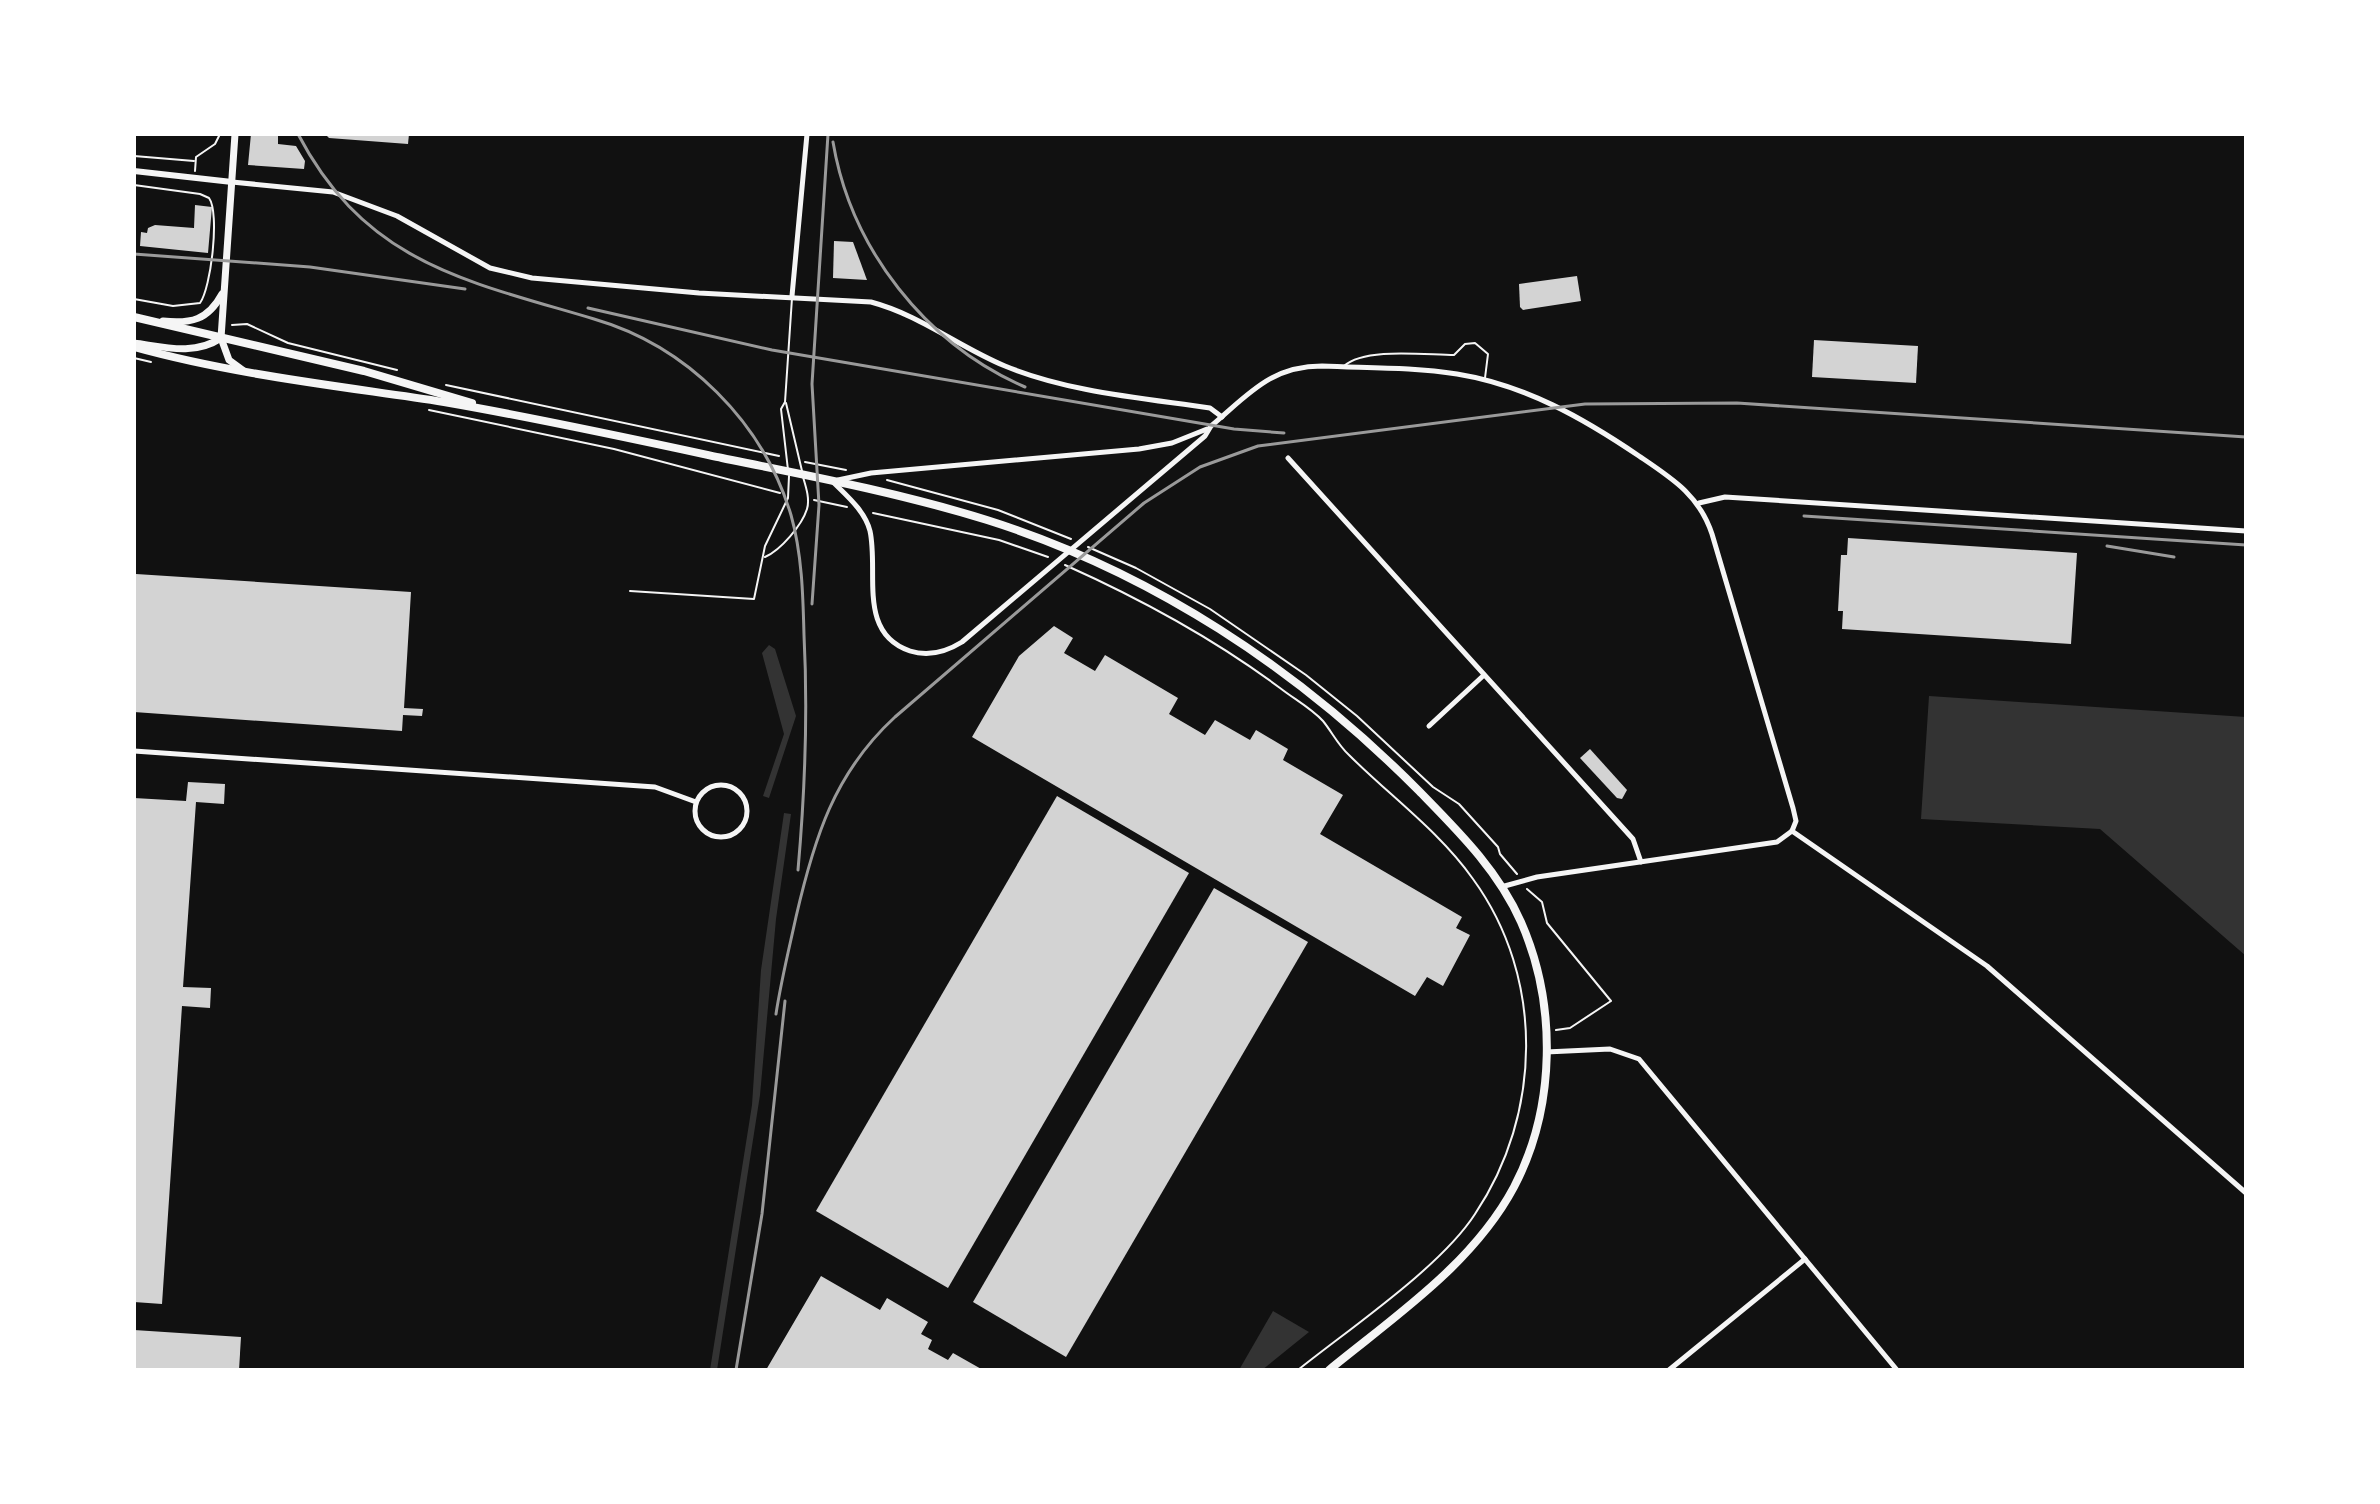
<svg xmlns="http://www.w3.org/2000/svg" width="2380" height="1504" font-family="'DejaVu Sans',sans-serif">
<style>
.water{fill:#333}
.building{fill:#d3d3d3}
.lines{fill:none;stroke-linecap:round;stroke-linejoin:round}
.path{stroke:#f5f5f5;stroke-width:2}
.service{stroke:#f5f5f5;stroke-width:2}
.minor{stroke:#f5f5f5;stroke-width:5}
.tertiary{stroke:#f5f5f5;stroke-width:6}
.secondary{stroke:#f5f5f5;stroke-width:7}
.primary{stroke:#f5f5f5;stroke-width:8}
.rail{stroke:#9a9a9a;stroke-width:3}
</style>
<rect width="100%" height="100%" fill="#111"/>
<!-- water -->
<g class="water">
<polygon points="769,645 775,649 796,716 769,798 763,796 784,734 762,653"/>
<polygon points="1929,696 2246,717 2246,956 2100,829 1921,819"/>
<polygon points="784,813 791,814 776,919 760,1095 717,1370 710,1370 752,1105 761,970"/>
<polygon points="1273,1311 1309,1332 1262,1370 1239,1370"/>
</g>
<!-- building -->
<g class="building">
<polygon points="251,134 278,134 278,144 296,146 305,161 304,169 248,165"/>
<polygon points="325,134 409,134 408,144 329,138"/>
<polygon points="195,205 212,207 208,253 140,246 141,232 147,233 148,228 155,225 194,228"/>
<polygon points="834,241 853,242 867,280 833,278"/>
<polygon points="1577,276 1581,301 1523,310 1520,307 1519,284"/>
<polygon points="1814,340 1918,346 1916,383 1812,377"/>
<polygon points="1848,538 2077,553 2071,644 1842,629 1843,611 1838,611 1841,555 1847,555"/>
<polygon points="136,574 411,592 404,708 423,709 422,716 403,715 402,731 134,712"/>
<polygon points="1054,626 1073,638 1064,653 1095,671 1105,655 1178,698 1169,714 1205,735 1215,720 1250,740 1256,730 1288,749 1283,760 1343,795 1320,834 1462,917 1456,928 1470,935 1443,986 1427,977 1415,996 972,737 1019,656"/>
<polygon points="1590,749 1627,790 1622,799 1617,798 1580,758"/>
<polygon points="188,782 225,784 224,804 196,802 183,987 211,988 210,1008 182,1006 162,1304 134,1302 134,798 186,801"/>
<polygon points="1057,796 1189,873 948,1288 816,1211"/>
<polygon points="1214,888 1308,942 1066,1357 973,1302"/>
<polygon points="821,1276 880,1310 887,1298 928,1322 921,1334 932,1340 928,1349 948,1360 953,1353 983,1370 766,1370"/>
<polygon points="134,1330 241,1337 239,1370 134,1370"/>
</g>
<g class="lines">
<!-- path -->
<g class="path">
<polyline points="134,156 194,161"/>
<polyline points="195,171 196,157 215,144 220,134"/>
<path d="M134,185L200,194L209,198C220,213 211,288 200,303L173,306L134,299"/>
<polyline points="232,325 247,324 288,343 397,370"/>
<polyline points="134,358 151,362"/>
<polyline points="446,385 779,456"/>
<polyline points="429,410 614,449 780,493"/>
<polyline points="805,462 846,470"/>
<polyline points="887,480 998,510 1071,539"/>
<polyline points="814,500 847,507"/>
<polyline points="873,513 999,540 1048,557"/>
<polyline points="1088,547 1136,568 1210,609 1306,675 1357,716 1433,787 1459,804 1498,847 1500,854 1517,874"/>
<path d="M1065,565C1141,599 1213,638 1280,688C1294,699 1311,708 1323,721C1332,732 1338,745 1349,755C1390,796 1439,831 1473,879C1545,978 1542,1114 1475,1214C1441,1267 1349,1329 1298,1370"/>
<polyline points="1527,889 1542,902 1547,923 1611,1001 1570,1028 1556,1030"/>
</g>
<!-- service -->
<g class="service">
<path d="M1344,366C1365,347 1426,355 1454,355L1465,344L1475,343L1488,354L1485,378"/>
<polyline points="786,403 802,471"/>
<polyline points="788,470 781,409 785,402 792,298"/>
<path d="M765,557C781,550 802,525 807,509C810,499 806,487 803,477"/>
<polyline points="630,591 754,599 765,546 788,498 789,476"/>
</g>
<!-- minor -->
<g class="minor">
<path d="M232,182L333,192L397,216L490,268L532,278L699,293L871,302C920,315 959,347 1005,366C1068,392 1142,398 1210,408L1222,417"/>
<polyline points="792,296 807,134"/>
<polyline points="1288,458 1633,839 1641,862"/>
<polyline points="838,480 871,473 1139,449 1172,443 1207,429"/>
<path d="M833,482C847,496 865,511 870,531C879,572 857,633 910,651C929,657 946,652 962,642L1205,436L1211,426C1248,395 1270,366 1322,366C1366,368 1413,367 1457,374C1525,385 1583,418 1639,456C1673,479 1699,495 1712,534L1793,808L1796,821L1792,831"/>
<polyline points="1699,503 1725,497 2246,531"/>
<polyline points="1429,726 1484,675"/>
<polyline points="134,751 655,787 696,802"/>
<circle cx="721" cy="811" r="26"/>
<polyline points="1792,831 1987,966 2246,1193"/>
<polyline points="1501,887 1537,877 1777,842 1792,831"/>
<polyline points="1546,1052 1610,1049 1639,1059 1897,1370"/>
<polyline points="1669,1370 1805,1259"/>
</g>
<!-- tertiary -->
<polyline class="tertiary" points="134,171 232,182"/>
<!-- secondary -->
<g class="secondary">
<polyline points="235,134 221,338 229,360 244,371"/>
<path d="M163,321C191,324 208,320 222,294"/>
<path d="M134,343C164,347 194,356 221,338"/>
</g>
<!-- primary -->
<g class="primary">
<polyline points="134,317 364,371 472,403"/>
<path d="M134,347C235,375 340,386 444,402C537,418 629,438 722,458C811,476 900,493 987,520C1152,572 1298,669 1419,791C1458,831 1498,870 1521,922C1557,1004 1556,1107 1514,1187C1473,1264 1395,1316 1329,1370"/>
</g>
<!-- rail -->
<g class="rail">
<path d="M298,134C366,264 467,281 594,319C687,346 763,422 791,515C802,554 803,595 804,635C808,714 805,791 798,870"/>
<path d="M833,142C851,249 926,344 1025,387"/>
<polyline points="134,254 310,267 465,289"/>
<polyline points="588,308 772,350 1234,429 1284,433"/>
<polyline points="1804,516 2246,545"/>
<polyline points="2107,546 2174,557"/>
<polyline points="812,604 819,505 812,384 828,134"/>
<path d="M776,1014C781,981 789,949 796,917C814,839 834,773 895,717L1144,503L1200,467L1258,446L1585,404L1737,403L2246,437"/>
<polyline points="736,1370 762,1214 785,1001"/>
</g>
</g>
<!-- border -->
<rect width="2380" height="1504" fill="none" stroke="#ffffff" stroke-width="272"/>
</svg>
